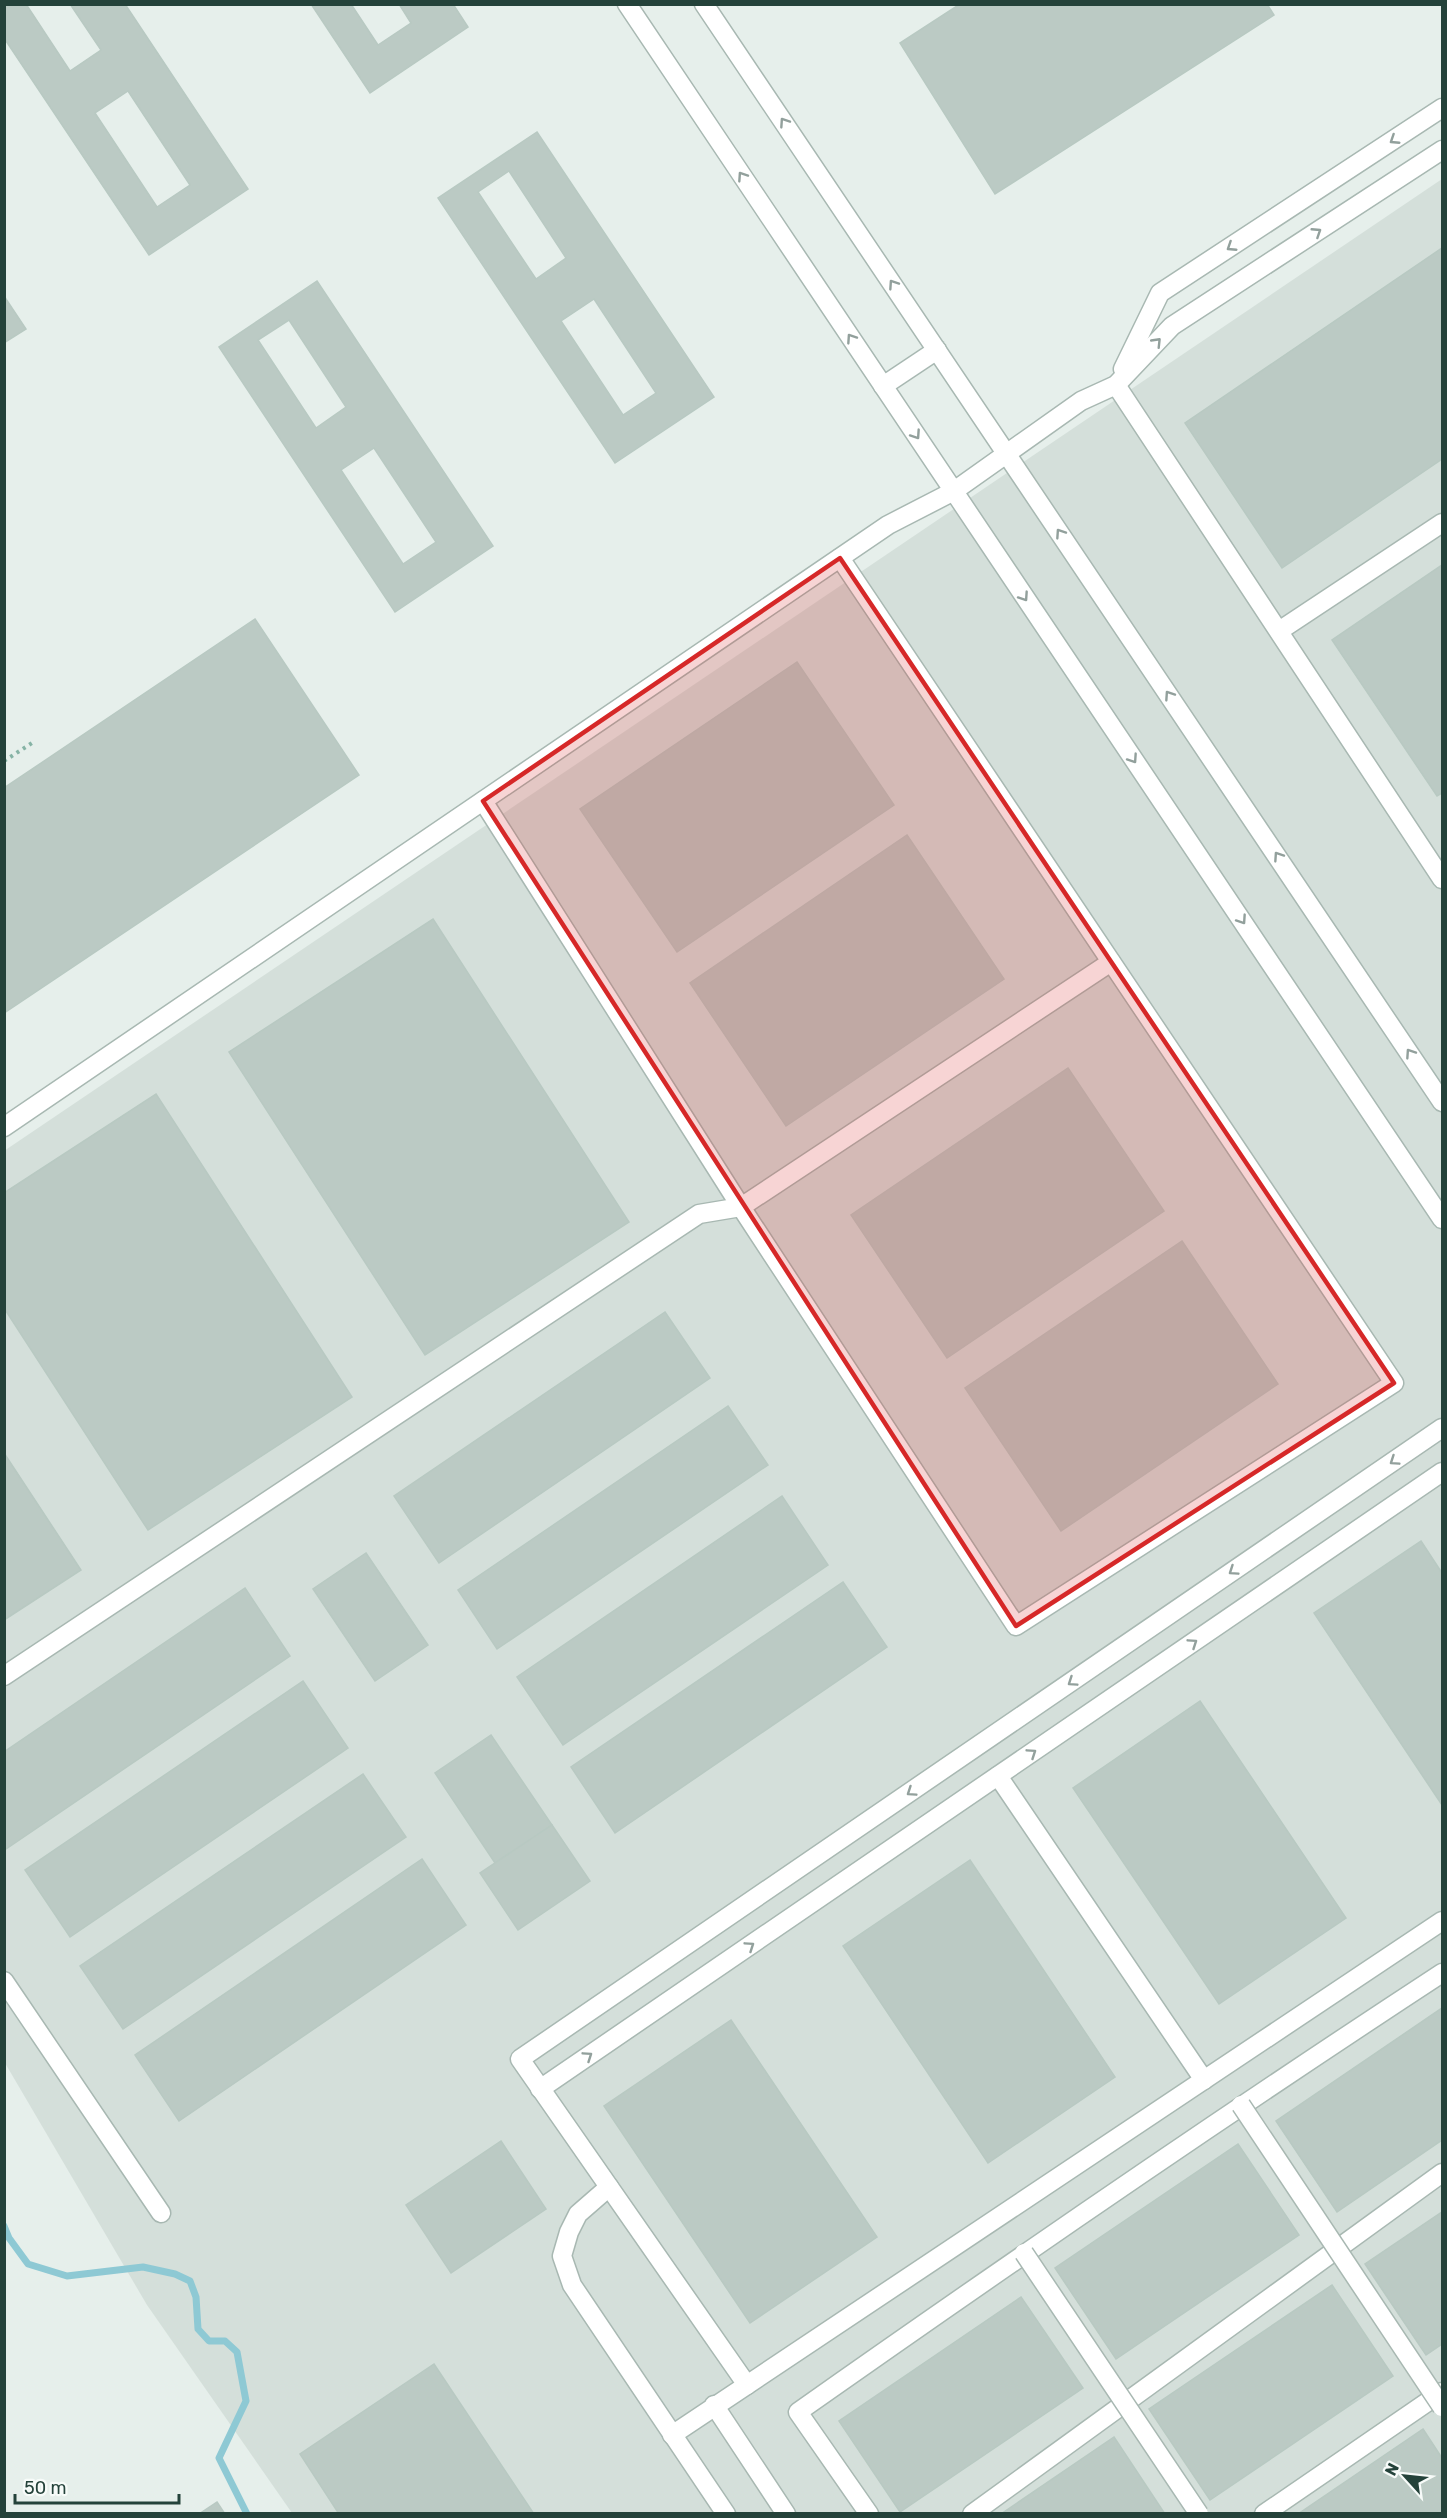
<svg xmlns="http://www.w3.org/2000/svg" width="1447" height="2518" font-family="Rubik,sans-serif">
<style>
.built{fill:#d4dfda}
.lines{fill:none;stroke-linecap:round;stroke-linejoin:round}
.stream{stroke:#8ec9d4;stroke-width:7}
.building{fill:#bbcac4;stroke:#b8c9c2;stroke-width:1.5;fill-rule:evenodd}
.minor-casing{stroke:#a8b8b2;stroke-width:21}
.path{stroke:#86b3a5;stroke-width:4;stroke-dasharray:3 4.5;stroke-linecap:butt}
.minor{stroke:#fff;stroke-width:18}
.minor-bridge-casing{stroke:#a8b8b2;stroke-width:21;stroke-linecap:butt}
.minor-bridge{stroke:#fff;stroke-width:18}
.oneway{stroke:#92a09c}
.marked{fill:#d62828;fill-opacity:0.2;stroke:#d62828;stroke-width:4.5;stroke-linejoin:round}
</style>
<rect width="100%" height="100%" fill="#e6efeb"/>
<!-- built -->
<polygon class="built" points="1442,179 1442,2513 292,2513 147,2305 5,2063 4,1151"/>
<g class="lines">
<!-- stream -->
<polyline class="stream" points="4,2226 9,2238 28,2264 67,2276 143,2267 175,2274 190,2281 196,2297 198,2329 209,2341 225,2341 237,2352 246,2401 219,2458 247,2514"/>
</g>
<!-- building -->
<g class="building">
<path d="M4,4H26L70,71L101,50L70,4H125L248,189L149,255L4,38ZM128,91L190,185L157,207L95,113Z"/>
<polygon points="311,4 351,4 378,45 411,23 399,4 453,4 468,27 370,93"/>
<polygon points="960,4 1267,4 1274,15 995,194 900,43"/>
<path d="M537,132L714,397L615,463L438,198ZM509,171L566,258L536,279L478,192ZM594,299L656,393L623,415L561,321Z"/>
<polygon points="1442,248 1442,459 1282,568 1185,423"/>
<path d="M317,281L493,546L395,612L219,347ZM289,320L346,407L316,428L258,340ZM374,448L436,542L403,564L341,470Z"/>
<polygon points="4,296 26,329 4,343"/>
<polygon points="1442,565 1442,793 1437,796 1332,640"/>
<polygon points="255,619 359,775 4,1013 4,788"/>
<polygon points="797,662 894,805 677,952 580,809"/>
<polygon points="907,835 1004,979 786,1126 690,983"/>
<polygon points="433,919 629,1222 425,1355 229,1052"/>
<polygon points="1068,1068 1164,1211 947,1358 851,1215"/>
<polygon points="156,1094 352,1397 148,1530 4,1308 4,1193"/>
<polygon points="1182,1241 1278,1384 1061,1531 965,1388"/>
<polygon points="665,1312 710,1378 439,1563 394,1496"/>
<polygon points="728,1406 768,1465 497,1649 458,1590"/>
<polygon points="4,1453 81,1570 4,1620"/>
<polygon points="782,1496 828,1565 563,1745 517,1677"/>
<polygon points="1421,1541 1442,1573 1442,1805 1314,1613"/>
<polygon points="366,1553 428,1645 375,1681 313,1589"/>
<polygon points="843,1582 887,1647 615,1833 571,1767"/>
<polygon points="245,1588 290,1656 6,1849 4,1846 4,1752"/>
<polygon points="303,1681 348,1748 70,1937 25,1870"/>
<polygon points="1200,1701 1346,1918 1219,2004 1073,1788"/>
<polygon points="491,1735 552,1825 495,1863 435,1773"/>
<polygon points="363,1774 406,1837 123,2029 80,1966"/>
<polygon points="552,1825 590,1881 518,1930 480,1873"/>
<polygon points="422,1859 466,1925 179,2121 135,2055"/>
<polygon points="970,1860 1115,2077 988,2163 843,1946"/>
<polygon points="1442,2008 1442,2140 1337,2212 1276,2121"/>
<polygon points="731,2020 877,2237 750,2323 604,2106"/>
<polygon points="501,2141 546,2209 451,2273 406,2205"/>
<polygon points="1238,2144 1299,2235 1116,2359 1055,2268"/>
<polygon points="1442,2212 1442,2344 1426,2355 1365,2264"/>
<polygon points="1332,2285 1393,2376 1210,2500 1149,2409"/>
<polygon points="1021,2297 1083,2388 900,2512 839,2421"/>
<polygon points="434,2364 534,2514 339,2514 300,2454"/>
<polygon points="1423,2429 1442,2458 1442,2514 1298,2514"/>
<polygon points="1114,2437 1165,2514 1001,2514"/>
<polygon points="217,2502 225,2514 199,2514"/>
</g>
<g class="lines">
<defs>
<g id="minor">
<polyline points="627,4 1442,1219"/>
<polyline points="704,4 1442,1102"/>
<polyline points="1123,369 1160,293 1442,108"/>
<polyline points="1116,385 1442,879"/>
<polyline points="883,386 937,350"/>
<polyline points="1279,631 1442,523"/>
<polyline points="483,801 741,1207 1016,1626 1394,1383 840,558"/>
<polyline points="4,1127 888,525 954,491 1081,401 1116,385 1172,326 1442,150"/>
<polyline points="4,1676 699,1214 741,1207 1111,962"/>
<polyline points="998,1776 1204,2080"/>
<polyline points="4,1981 161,2213"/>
<polyline points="540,2089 1442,1472"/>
<polyline points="609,2187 578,2214 569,2232 562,2256 572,2285 726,2514"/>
<polyline points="747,2385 520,2059 1442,1428"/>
<polyline points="714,2405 786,2514"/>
<polyline points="672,2435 1442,1921"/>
<path d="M869,2514L798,2412C1011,2262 1225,2115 1442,1973"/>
<polyline points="972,2514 1442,2173"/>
<polyline points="1264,2514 1442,2392"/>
</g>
</defs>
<!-- minor casing -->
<use href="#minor" class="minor-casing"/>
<!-- path -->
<polyline class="path" points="4,761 32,743"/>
<!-- minor -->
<use href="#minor" class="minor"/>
<defs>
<g id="minor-bridge">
<polyline points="1241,2105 1442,2407"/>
<polyline points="1024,2253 1199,2514"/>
</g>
</defs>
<!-- minor-bridge casing -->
<use href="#minor-bridge" class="minor-bridge-casing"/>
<!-- minor-bridge -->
<use href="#minor-bridge" class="minor-bridge"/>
</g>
<!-- one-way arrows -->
<defs><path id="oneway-chevron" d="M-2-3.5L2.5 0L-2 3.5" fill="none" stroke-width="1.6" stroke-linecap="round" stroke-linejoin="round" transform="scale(1.5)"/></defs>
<g class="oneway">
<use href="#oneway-chevron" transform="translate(784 122) rotate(-124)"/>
<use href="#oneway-chevron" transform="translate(1394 140) rotate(147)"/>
<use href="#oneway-chevron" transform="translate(742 176) rotate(-124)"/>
<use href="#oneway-chevron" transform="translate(1317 232) rotate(-33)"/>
<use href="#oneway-chevron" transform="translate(1231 247) rotate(147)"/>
<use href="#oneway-chevron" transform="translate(893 284) rotate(-124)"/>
<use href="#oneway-chevron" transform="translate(851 338) rotate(-124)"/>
<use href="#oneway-chevron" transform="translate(1157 342) rotate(-46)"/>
<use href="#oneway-chevron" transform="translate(916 435) rotate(56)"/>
<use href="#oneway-chevron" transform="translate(1060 533) rotate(-124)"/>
<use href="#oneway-chevron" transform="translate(1024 597) rotate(56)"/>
<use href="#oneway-chevron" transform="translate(1169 695) rotate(-124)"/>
<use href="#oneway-chevron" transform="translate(1133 759) rotate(56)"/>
<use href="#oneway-chevron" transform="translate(1278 856) rotate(-124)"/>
<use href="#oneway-chevron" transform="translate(1242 920) rotate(56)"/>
<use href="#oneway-chevron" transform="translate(1410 1053) rotate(-124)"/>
<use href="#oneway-chevron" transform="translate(1394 1461) rotate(146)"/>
<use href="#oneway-chevron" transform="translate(1233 1571) rotate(146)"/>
<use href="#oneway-chevron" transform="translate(1193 1643) rotate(-34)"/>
<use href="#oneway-chevron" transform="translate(1072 1682) rotate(146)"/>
<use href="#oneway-chevron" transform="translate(1032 1753) rotate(-34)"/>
<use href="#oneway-chevron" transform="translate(911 1792) rotate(146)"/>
<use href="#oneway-chevron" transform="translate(750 1946) rotate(-34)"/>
<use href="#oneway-chevron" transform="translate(588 2056) rotate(-34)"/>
</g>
<!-- marked area -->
<path class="marked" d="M840,558L1394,1383L1016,1626L483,801Z"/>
<!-- border -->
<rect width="1447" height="2518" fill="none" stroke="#24423a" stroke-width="12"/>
<!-- north arrow -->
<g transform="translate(1405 2476) rotate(297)" stroke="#f7fbf9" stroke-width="4.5" paint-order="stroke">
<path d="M0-4.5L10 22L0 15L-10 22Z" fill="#24423a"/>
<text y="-9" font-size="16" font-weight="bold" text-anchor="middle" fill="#24423a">N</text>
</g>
<!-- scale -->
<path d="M15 2494v9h164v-9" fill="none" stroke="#24423a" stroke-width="3"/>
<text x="24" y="2494" font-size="18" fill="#24423a" stroke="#f7fbf9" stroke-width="4.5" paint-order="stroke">50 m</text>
</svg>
